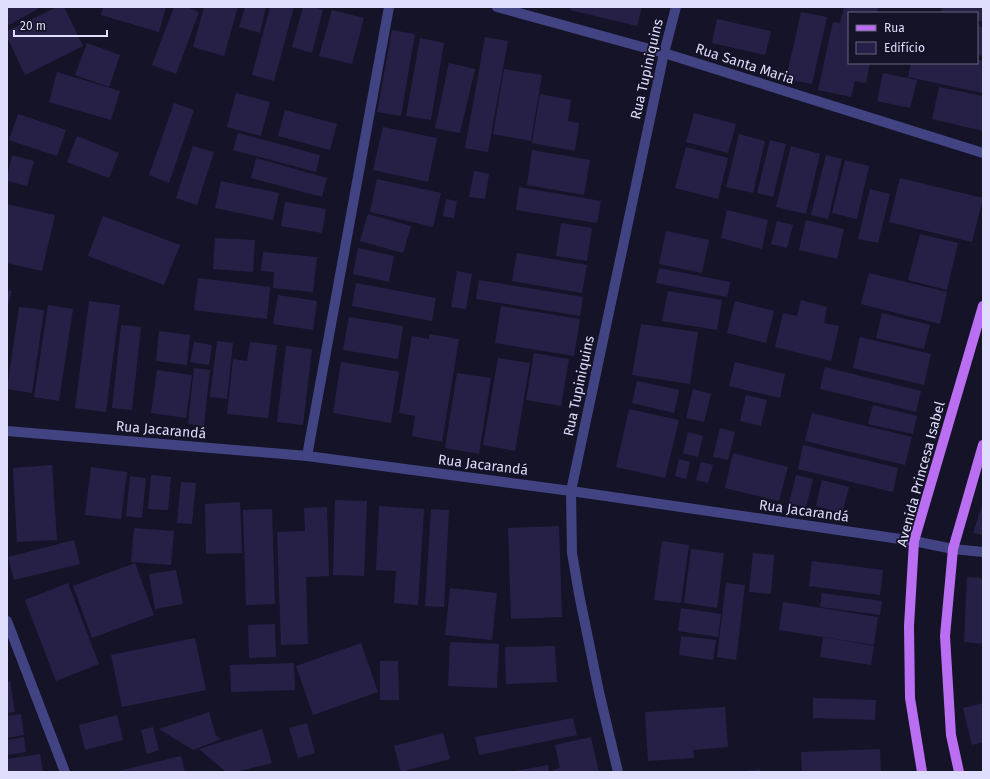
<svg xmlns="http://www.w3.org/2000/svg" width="990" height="779" font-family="'Fira Sans',sans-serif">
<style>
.building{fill:#262047}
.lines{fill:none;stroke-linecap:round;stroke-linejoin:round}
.minor{stroke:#424383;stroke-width:10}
.major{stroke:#ba6ef2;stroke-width:10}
.labels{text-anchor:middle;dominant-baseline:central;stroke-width:3.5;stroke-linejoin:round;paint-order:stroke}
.street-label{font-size:14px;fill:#dfddfc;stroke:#151328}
</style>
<rect width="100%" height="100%" fill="#151328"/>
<!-- building -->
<g class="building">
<polygon points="7,7 41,7 9,25 7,22"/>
<polygon points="57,7 64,7 83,46 25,75 7,37 7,31"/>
<polygon points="103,7 166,7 159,32 101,15"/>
<polygon points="174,7 187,7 199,12 176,74 152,65"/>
<polygon points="204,7 238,7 224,56 193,47"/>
<polygon points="245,7 266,7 260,33 239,27"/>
<polygon points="270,7 294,7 274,81 252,75"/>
<polygon points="303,7 314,7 323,10 312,53 292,47"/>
<polygon points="571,7 642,7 637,26 570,10"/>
<polygon points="844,7 878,7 877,13 849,13 849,63 870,63 866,83 855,81 851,97 818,90 833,22 840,23"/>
<polygon points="942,7 983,7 983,22 977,20 977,13 944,13 941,12"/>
<polygon points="332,10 364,18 352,64 319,56"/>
<polygon points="801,12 827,17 812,84 786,79"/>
<polygon points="717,19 771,31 765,55 712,43"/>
<polygon points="977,26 983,27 983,56 977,55"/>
<polygon points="392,30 415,34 401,116 377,112"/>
<polygon points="485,37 508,41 488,152 465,148"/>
<polygon points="420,38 444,43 431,120 406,116"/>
<polygon points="87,43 120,55 109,87 75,75"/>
<polygon points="977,59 983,61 983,93 908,77 911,63 977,63"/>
<polygon points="449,63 475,69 460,133 435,128"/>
<polygon points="504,69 542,75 531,141 493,134"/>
<polygon points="57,72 120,91 111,120 49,102"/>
<polygon points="883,73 917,80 910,108 877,101"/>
<polygon points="939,87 983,96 983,131 932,119"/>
<polygon points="236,93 270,102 261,136 227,127"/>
<polygon points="540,94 571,100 568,121 579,123 575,151 532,143"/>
<polygon points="174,103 194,110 169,183 149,175"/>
<polygon points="285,110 337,124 330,150 278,136"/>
<polygon points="694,113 736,124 728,153 686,142"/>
<polygon points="18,114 66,130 57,156 9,140"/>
<polygon points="383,127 437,138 428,182 373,170"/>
<polygon points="238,133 320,155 316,172 233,150"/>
<polygon points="739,134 765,141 753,193 726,187"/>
<polygon points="77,136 119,153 109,178 67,162"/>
<polygon points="770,140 786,144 773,197 757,193"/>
<polygon points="193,146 214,152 197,205 176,198"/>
<polygon points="791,146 820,154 806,214 776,207"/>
<polygon points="686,147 728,158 718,199 675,188"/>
<polygon points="532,150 590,160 584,195 527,185"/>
<polygon points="12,155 34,161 27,186 7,181 7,177"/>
<polygon points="826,155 842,159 828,219 811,215"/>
<polygon points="256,158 327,178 322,197 251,178"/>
<polygon points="845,160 869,166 857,219 832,213"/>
<polygon points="474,171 489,174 485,199 469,197"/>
<polygon points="900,178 983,198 972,242 889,222"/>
<polygon points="377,179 441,193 433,227 370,212"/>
<polygon points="221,181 279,193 273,220 215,208"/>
<polygon points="519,187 601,201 597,223 516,210"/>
<polygon points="870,189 890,194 878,243 858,239"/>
<polygon points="446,199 457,201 454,218 443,216"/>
<polygon points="285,202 326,209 322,233 281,226"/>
<polygon points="7,204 55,215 42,271 7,263"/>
<polygon points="727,210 768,220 762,249 721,238"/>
<polygon points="368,214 411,226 403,253 360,241"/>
<polygon points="103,216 180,245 164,285 88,256"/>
<polygon points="806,220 844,229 837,259 799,250"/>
<polygon points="777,221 793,225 787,248 771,244"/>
<polygon points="561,223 592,228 587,261 556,256"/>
<polygon points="666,231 709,240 702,273 659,264"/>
<polygon points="920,234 958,243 947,290 908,280"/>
<polygon points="215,238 255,240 253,272 213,269"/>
<polygon points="358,248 394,256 389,282 353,274"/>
<polygon points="263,252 317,257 313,292 273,288 274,272 261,271"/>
<polygon points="517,253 587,265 582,293 512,281"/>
<polygon points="659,268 730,282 727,297 656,283"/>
<polygon points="457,271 472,274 466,309 451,307"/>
<polygon points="869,273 947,292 940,324 861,304"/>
<polygon points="198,278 270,287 267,319 194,310"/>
<polygon points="479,280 583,297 580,316 476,299"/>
<polygon points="356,283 436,298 432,321 352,306"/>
<polygon points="7,290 12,291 7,308"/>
<polygon points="668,291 722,300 717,330 662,321"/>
<polygon points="278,295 317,301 313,330 273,324"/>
<polygon points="801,300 827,307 824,323 839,326 831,361 775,347 783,313 797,316"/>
<polygon points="89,301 120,305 106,412 75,408"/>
<polygon points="735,301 774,311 766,343 727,333"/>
<polygon points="48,305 73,309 59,401 34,397"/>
<polygon points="501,306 580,319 574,356 495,343"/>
<polygon points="19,307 44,310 32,393 7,389"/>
<polygon points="882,313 930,325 924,349 876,338"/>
<polygon points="349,317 403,326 398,359 343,350"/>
<polygon points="641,324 698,332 690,384 632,375"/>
<polygon points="121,325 141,327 132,410 112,408"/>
<polygon points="159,331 190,335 187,365 156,361"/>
<polygon points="429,334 459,339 442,442 412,436 415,416 399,413 412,336 429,339"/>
<polygon points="860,337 931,354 924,385 853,368"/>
<polygon points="217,341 233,343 227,399 210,397"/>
<polygon points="194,342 212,345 209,365 190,362"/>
<polygon points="250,342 277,345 268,418 227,414 233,359 247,361"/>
<polygon points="286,346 312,349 303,425 277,422"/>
<polygon points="534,353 569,359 561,406 526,400"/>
<polygon points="498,358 530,363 515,451 483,445"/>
<polygon points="341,362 399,372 391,423 333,413"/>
<polygon points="735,362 785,374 780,398 729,386"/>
<polygon points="825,367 921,391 916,412 820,389"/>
<polygon points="194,368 210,370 204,426 188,424"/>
<polygon points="157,370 192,375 186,418 151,413"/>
<polygon points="457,373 491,378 479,454 445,448"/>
<polygon points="637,381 679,390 674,413 632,403"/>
<polygon points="693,389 711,394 704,422 686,418"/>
<polygon points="746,395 767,400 761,426 740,421"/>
<polygon points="873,405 917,416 913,434 868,424"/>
<polygon points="629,409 679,420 665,478 616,467"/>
<polygon points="812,413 912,437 905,465 805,441"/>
<polygon points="720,428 735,432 728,460 713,457"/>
<polygon points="688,432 703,436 698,457 683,453"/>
<polygon points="803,445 898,468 893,492 798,469"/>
<polygon points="733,453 788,467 779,501 725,488"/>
<polygon points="679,459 690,462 686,479 675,476"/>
<polygon points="701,462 713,465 708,483 696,480"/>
<polygon points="52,465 57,540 17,542 13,468"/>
<polygon points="91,467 127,472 121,519 85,515"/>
<polygon points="151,475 171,477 168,510 148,509"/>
<polygon points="796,475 813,479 806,507 789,503"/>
<polygon points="130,476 146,478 142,518 126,516"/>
<polygon points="822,480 849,487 842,513 816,506"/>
<polygon points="181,482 196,483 192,524 177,523"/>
<polygon points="335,500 367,501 364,576 333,575"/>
<polygon points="240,502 242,553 206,554 205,504"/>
<polygon points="983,503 983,535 973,533"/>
<polygon points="379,506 424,509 418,605 394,603 396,571 376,570"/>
<polygon points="327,507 329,576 306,577 308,644 281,645 277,532 305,531 304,508"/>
<polygon points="272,509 275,604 246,605 243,510"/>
<polygon points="431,509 449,510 444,607 425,606"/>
<polygon points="559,526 562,617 511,619 508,528"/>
<polygon points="134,528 174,531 171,565 131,562"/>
<polygon points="74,540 80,564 14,580 8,557"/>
<polygon points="662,541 689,545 681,603 654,600"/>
<polygon points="691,549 724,553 717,608 684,603"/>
<polygon points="753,553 774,555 771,594 749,592"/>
<polygon points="812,561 883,570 880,595 809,586"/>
<polygon points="135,563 154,615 92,638 73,586"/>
<polygon points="176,570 183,604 155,609 149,574"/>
<polygon points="967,577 983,578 983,644 964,642"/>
<polygon points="68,583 99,664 56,681 25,600"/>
<polygon points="726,583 745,585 736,660 717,657"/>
<polygon points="450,588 497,593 492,640 445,635"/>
<polygon points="822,593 882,601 880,615 820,607"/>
<polygon points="783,602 878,617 874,645 779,630"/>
<polygon points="681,608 721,614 718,637 678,631"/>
<polygon points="275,624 276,657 249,658 248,625"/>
<polygon points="681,636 716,640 713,660 679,655"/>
<polygon points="823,637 874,646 871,665 820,657"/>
<polygon points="195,638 206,690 122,707 111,655"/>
<polygon points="450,642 499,644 497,688 448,686"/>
<polygon points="361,643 378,692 313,715 296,666"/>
<polygon points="555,646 557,682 506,684 505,647"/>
<polygon points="380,661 398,661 399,700 380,700"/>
<polygon points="294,663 295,690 231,692 230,665"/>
<polygon points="10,681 15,712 7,713 7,682"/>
<polygon points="813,698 876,700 875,720 813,718"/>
<polygon points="983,703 983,742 972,745 963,708"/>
<polygon points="725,707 728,747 693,750 694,758 648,761 645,712"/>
<polygon points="209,712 216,736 221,739 193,750 159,729"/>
<polygon points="21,714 24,735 7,738 7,716"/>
<polygon points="117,715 123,740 85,750 79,725"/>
<polygon points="573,718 577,735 479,755 475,737"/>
<polygon points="307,723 315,753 298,758 289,728"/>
<polygon points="153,727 159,750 147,754 141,730"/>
<polygon points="262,729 272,763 235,772 226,772 199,749"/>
<polygon points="443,733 450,759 401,772 394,746"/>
<polygon points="24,737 26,752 7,755 7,740"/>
<polygon points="591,737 599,772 553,772 553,770 560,768 555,745"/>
<polygon points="880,749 881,772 802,772 801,752"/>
<polygon points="40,754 43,772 7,772 7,759"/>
<polygon points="181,756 185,772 118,772 118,771"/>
<polygon points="548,765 549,772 515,772 515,771"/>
<polygon points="760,769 760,772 745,772 745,771"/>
</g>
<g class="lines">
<!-- minor -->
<g class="minor">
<polyline points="497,7 664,53 983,153"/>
<polyline points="7,431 307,456 571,491 914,541 953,549 983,552"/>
<polyline points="307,456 389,7"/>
<polyline points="7,621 65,772"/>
<polyline points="618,772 599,692 579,594 572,553 571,491 664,53 676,7"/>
</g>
<!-- major -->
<g class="major">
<polyline points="922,772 910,698 909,626 914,541 983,306"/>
<polyline points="959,772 951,735 945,636 953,549 983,445"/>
</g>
</g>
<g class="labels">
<!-- street labels -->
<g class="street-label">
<text transform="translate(745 64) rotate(18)">Rua Santa Maria</text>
<text transform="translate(647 69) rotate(-77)">Rua Tupiniquins</text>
<text transform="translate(579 386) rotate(-78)">Rua Tupiniquins</text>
<text transform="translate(161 430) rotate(5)">Rua Jacarandá</text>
<text transform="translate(483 465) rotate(7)">Rua Jacarandá</text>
<text transform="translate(921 474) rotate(-75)">Avenida Princesa Isabel</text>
<text transform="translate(804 511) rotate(8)">Rua Jacarandá</text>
</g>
</g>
<!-- border -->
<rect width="990" height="779" fill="none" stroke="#dfddfc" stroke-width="16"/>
<!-- legend -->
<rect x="848" y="12" width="130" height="52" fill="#151328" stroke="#66647d"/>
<rect x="856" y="25" width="20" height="6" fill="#ba6ef2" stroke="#66647d"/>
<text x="884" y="32" font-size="12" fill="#dfddfc">Rua</text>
<rect x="856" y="42" width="20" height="12" fill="#262047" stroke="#66647d"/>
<text x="884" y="52" font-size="12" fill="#dfddfc">Edifício</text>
<!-- scale -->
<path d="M14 30v6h93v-6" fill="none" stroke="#dfddfc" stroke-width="2"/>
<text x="20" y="30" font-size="12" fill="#dfddfc" stroke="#151328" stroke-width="3" paint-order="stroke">20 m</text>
</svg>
